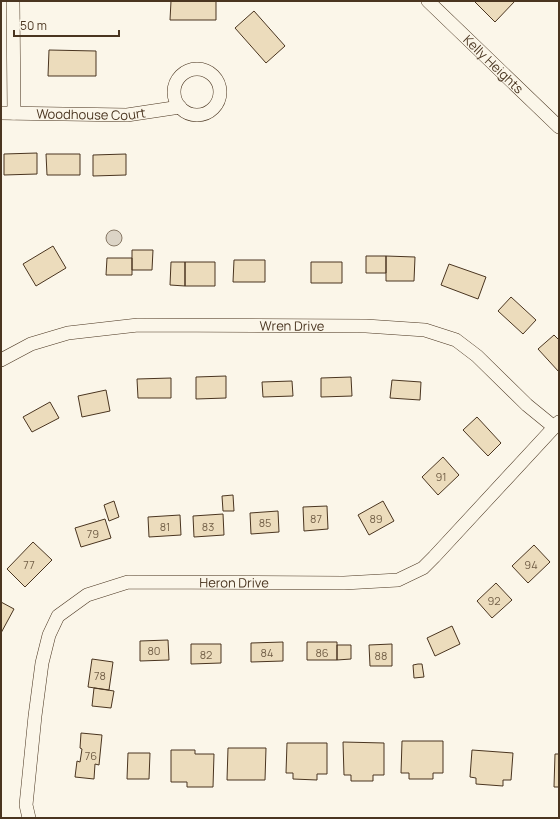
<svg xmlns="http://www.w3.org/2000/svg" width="560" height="819" viewBox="0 0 560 819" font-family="Manrope,sans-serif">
	<rect width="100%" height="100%" fill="#fbf6e9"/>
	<!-- water -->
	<path fill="#dcd4c6" stroke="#887966" d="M106 238a8 8 0 1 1 16 0a8 8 0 1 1-16 0Z"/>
	<!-- building -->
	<path fill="#ecdcbc" stroke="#4a3520" d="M171 1H216V20H170Z
		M474 1H515L495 22Z
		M254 11 285 46 266 63 235 28Z
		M49 50 96 51V76H48Z
		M37 153V174L4 175V154Z
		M46 154H80V175H47Z
		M126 154V175L93 176V155Z
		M53 246 66 268 36 286 23 264Z
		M132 250H153L152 270H132Z
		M366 256H386V273H366Z
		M386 256 415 257 414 281H386Z
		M107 258H132V275H106Z
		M234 260H265V282H233Z
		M171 262H185V286L170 285Z
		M185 262H215V286H185Z
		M311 262H342V283H311Z
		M449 264 486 277 478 299 441 285Z
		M511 297 536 320 523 334 498 311Z
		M554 335 559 340V372L538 349Z
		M226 376V398L196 399V377Z
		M351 377 352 396 321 397V378Z
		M171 378V398H138L137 379Z
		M392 380 421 382 420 400 390 398Z
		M292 381 293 396 263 397 262 382Z
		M106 390 110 411 82 417 78 396Z
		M50 402 59 418 32 432 23 417Z
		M477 417 501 443 488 456 463 430Z
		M443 457 459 475 438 495 422 477Z
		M233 495 234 511H223L222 496Z
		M114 501 119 517 109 521 104 505Z
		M383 501 394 521 369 535 358 515Z
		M327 506 328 529 304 531 303 507Z
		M278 511 279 532 251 534 250 513Z
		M223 514 224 535 194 537 193 516Z
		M180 515 181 535 149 537 148 517Z
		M105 519 111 538 81 547 75 528Z
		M33 542 52 560 25 587 7 569Z
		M534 545 550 562 528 583 512 566Z
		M496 583 512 600 492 618 477 601Z
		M1 602 14 609 1 633Z
		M452 626 460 644 435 656 427 638Z
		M168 640 169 660 140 661V641Z
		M283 642V661L251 662V643Z
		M307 642H337V660H307Z
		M191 644H221V663L191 664Z
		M392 644V666H370L369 645Z
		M337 645H351V659L337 660Z
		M92 659 113 662 109 690 88 687Z
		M418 664H422L424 677 414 678 413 665Z
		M94 688 114 691 111 708 92 706Z
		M81 733 102 735 99 765 95 764 94 779 75 777 77 761 80 762 82 749 80 748Z
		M402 741H443V773H433V779H409V773H401Z
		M343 742 384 743V775H373V781H351V775H344Z
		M287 743H327V774H317V780L293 779V773H286Z
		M228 748H266L265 780H227Z
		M171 750H195V754H214L213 787H187V782H171Z
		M472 750 513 753 511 780H503V786L476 784V778L470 777Z
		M128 753H150L149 779H127Z
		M555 754H559V787H554Z"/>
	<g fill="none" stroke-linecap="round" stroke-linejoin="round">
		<!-- minor casing -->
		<g stroke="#4a3520" stroke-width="14">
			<g id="minor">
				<path d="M13 1 14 113"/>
				<path id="s1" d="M428 1 559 127"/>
				<circle cx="197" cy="92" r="23"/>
				<path id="s2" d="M1 113 127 115 180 107"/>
				<path id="s3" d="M1 360 31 344 68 333 138 325 366 326 425 330 456 340 477 356 527 405 554 427"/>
				<path id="s4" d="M29 818 26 805 35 716 42 663 49 635 58 616 87 595 128 582 344 583 398 580 423 568 434 557 559 422"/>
			</g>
		</g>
		<!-- minor -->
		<use href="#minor" stroke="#fbf6e9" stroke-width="13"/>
	</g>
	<g text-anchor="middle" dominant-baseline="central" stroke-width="3" stroke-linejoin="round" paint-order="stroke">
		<!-- number labels -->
		<g font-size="11" fill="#725f47">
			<text x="441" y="476">91</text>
			<text x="316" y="518">87</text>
			<text x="376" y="518">89</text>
			<text x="265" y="522">85</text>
			<text x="165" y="526">81</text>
			<text x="208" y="526">83</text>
			<text x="93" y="533">79</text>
			<text x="29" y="564">77</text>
			<text x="531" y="564">94</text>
			<text x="494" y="600">92</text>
			<text x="154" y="650">80</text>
			<text x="267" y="652">84</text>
			<text x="322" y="652">86</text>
			<text x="206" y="654">82</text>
			<text x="381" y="655">88</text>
			<text x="100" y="675">78</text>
			<text x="91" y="755">76</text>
		</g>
		<!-- street labels -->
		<g font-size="13" fill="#4a3520" stroke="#fbf6e9">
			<text stroke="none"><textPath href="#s1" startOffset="91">Kelly Heights</textPath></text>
			<text stroke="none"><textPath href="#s2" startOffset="90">Woodhouse Court</textPath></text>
			<text stroke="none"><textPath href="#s3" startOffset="297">Wren Drive</textPath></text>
			<text stroke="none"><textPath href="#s4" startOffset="391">Heron Drive</textPath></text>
		</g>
	</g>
	<!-- border -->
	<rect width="560" height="819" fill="none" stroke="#4a3520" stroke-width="4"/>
	<!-- scale -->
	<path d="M14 30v6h105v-6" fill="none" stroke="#4a3520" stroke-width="2"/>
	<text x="20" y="30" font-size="12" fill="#4a3520" stroke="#fbf6e9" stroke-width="3" paint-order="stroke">50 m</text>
</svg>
